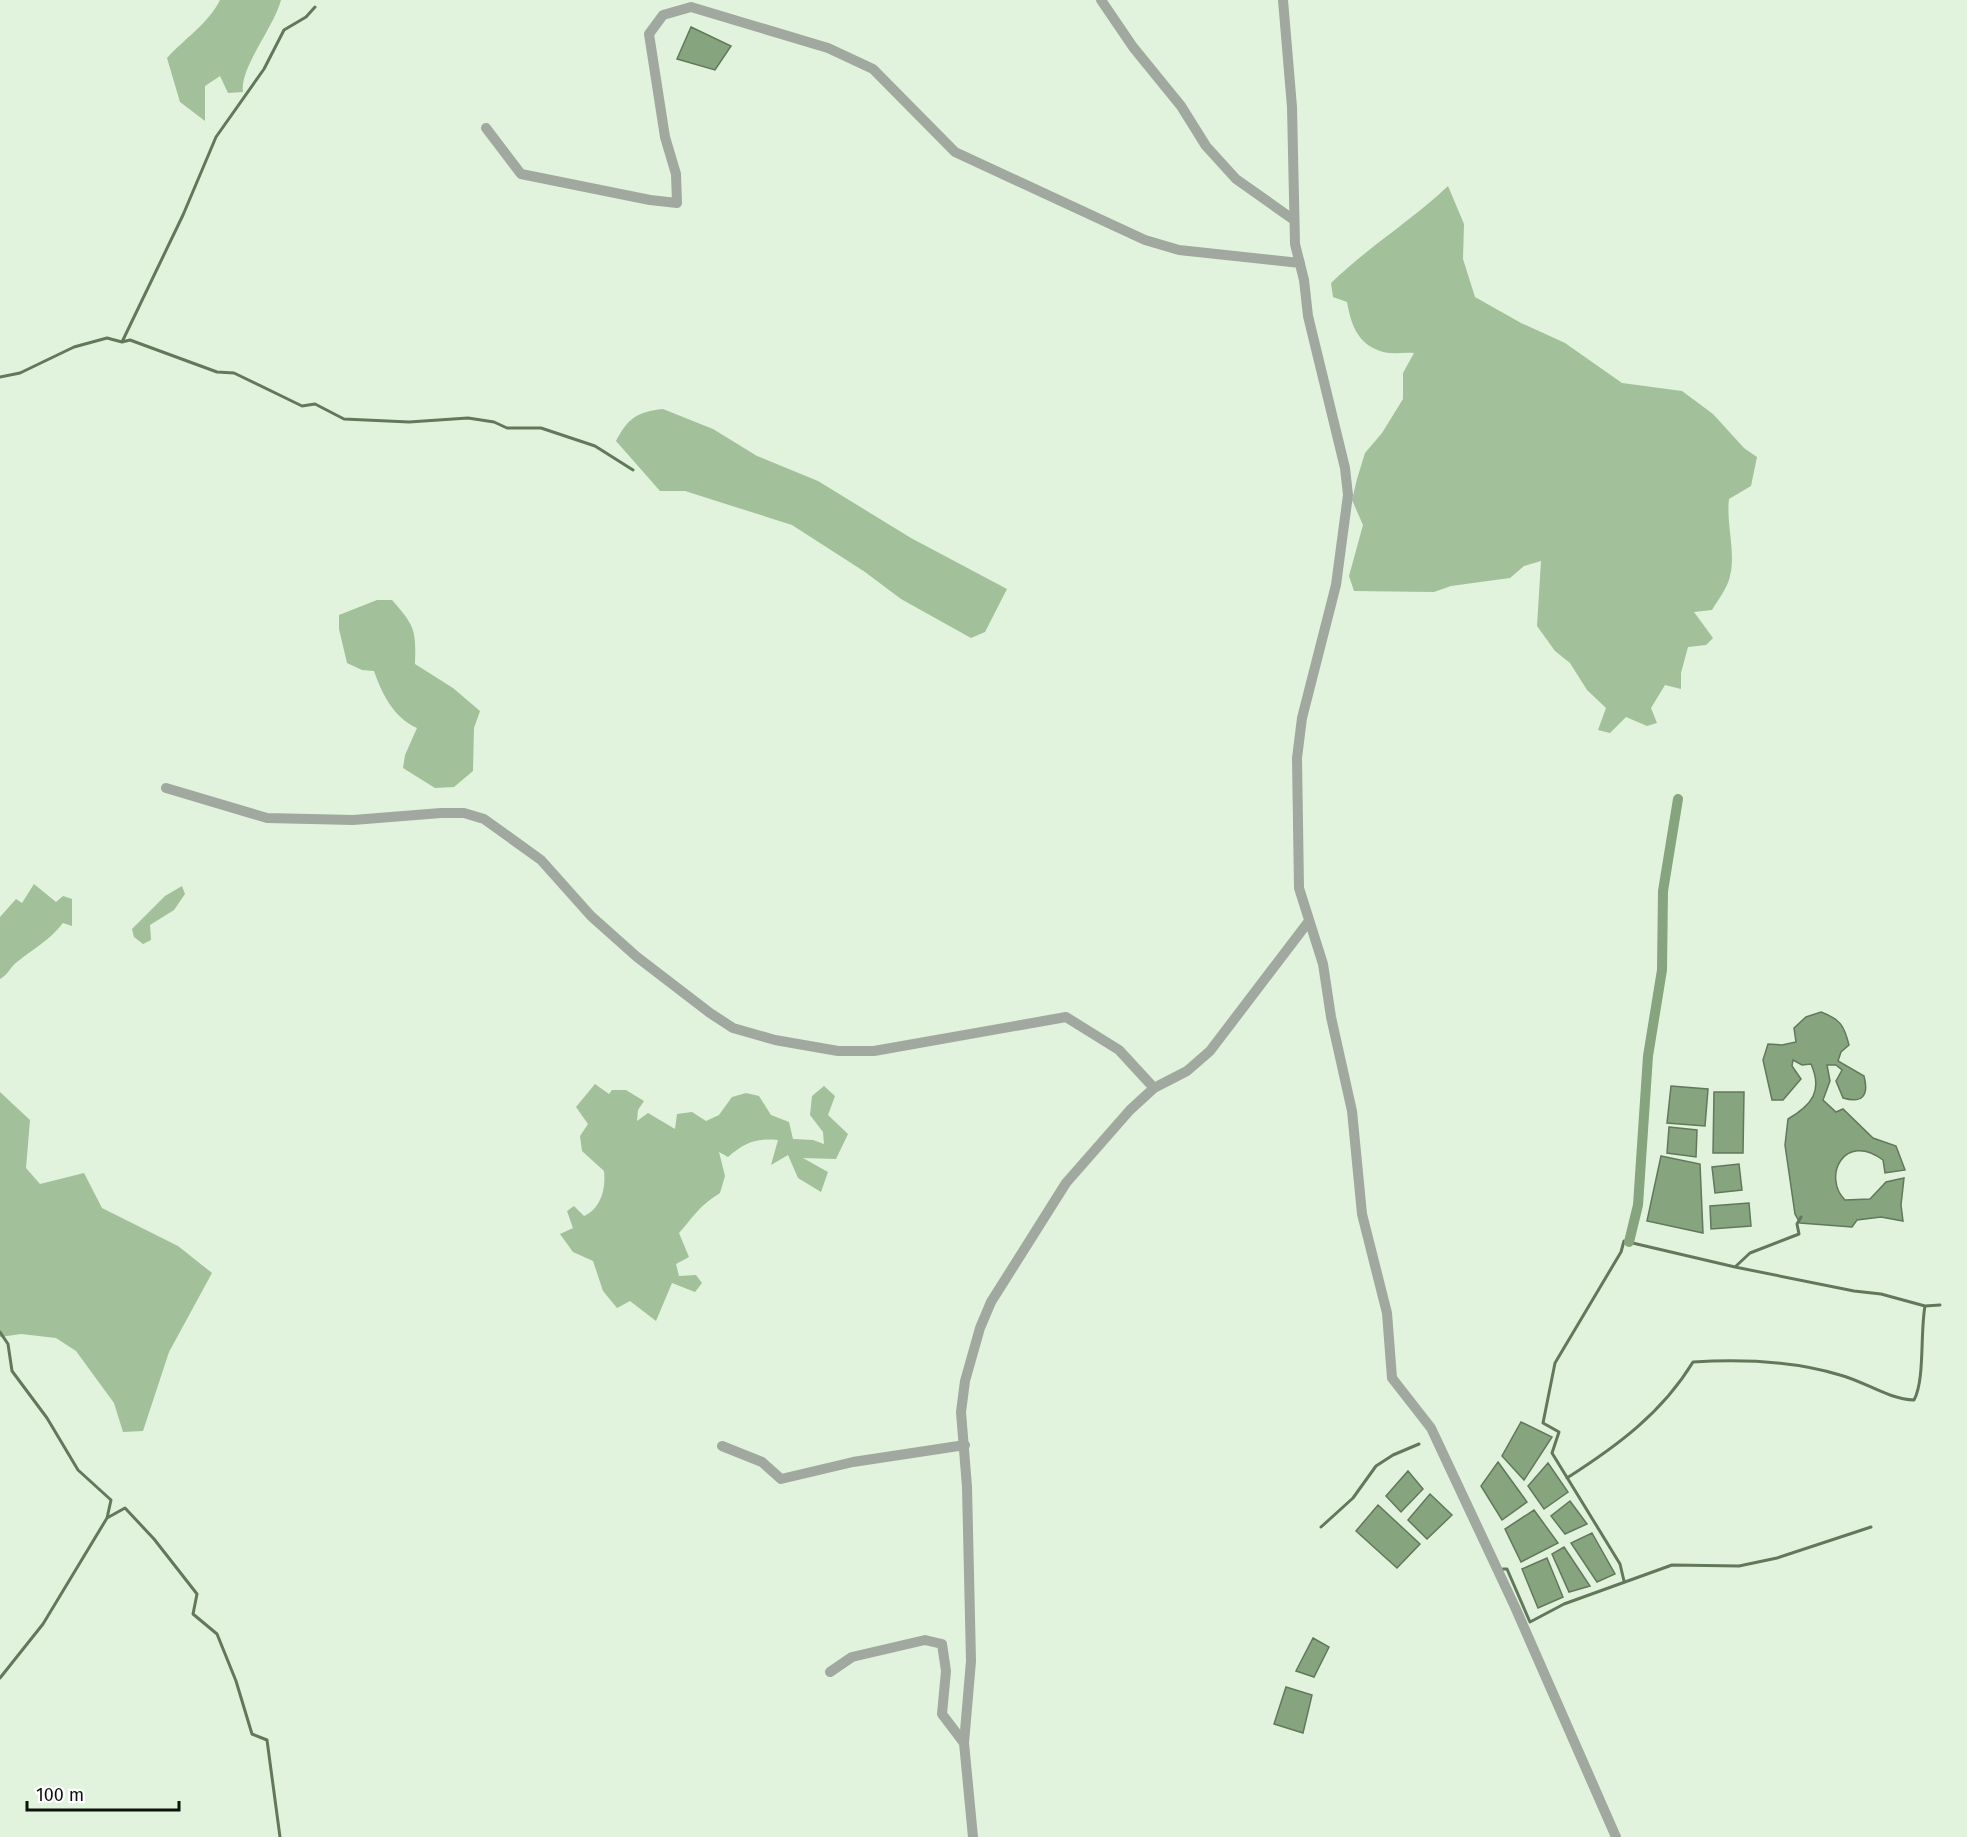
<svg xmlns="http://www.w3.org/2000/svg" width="1967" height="1837" viewBox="0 0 1967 1837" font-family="'Fira Sans',sans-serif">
	<rect width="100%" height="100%" fill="#e1f3dc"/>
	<!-- forest -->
	<path fill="#a2c099" d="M220 0H281C274 27 239 69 243 92L228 93 220 76 205 86V121L180 102 167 58C184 39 209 23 220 0Z
		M1448 186 1464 224 1463 259 1475 297 1521 323 1565 343 1622 383 1682 391 1713 414 1744 448 1757 457 1751 486 1729 499C1726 524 1736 552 1730 576 1728 587 1718 600 1712 610L1694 612 1713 638 1706 645 1688 647 1681 673V689L1665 685 1651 708 1657 723 1647 726 1626 717 1610 733 1598 730 1606 708 1587 690 1570 663 1555 651 1537 626 1541 561 1524 566 1510 578 1451 586 1434 592 1354 591 1349 576 1363 525 1352 500 1357 479 1365 453 1382 433 1403 399V373L1414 353C1404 352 1390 355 1380 351 1357 343 1351 324 1347 302L1333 297 1331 283C1367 248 1411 221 1448 186Z
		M663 409 713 429 757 456 818 481 911 538 1007 589 985 632 971 638 901 599 865 572 792 525 685 491H660L616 441C628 418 637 412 663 409Z
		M377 600H392C415 626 416 630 415 664L453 688 480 711 474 728 473 771 454 787 435 788 403 768 405 755 417 728C394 718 382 694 374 671L362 670 347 663 339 629V615Z
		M34 884 56 902 63 896 72 899V926L63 923C50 940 33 949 17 962 10 967 8 975 0 979V917L16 899 22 903Z
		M182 886 185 894 174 910 150 925 151 940 143 944 134 937 132 929 165 896Z
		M595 1084 609 1094 612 1090H626L644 1101 638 1110 637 1121 648 1113 675 1129 677 1114 692 1112 706 1121 719 1115 732 1097 746 1093 759 1096 771 1115 789 1122 793 1139 813 1140 824 1144 823 1132 810 1115 812 1096 824 1086 835 1096 828 1115 848 1134 836 1159 803 1158 828 1172 821 1192 798 1178 788 1155 771 1165 778 1140C756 1138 745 1142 728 1157L719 1152 725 1176 720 1193C699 1206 695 1215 679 1233L689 1257 676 1264 679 1276 696 1275 702 1283 695 1292 672 1283 656 1321 630 1301 617 1308 603 1291 593 1261 573 1252 560 1234 573 1228 567 1211 574 1206 584 1216C601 1208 606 1189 604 1171L582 1151 580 1136 588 1124 576 1107Z
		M0 1092 30 1120 26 1168 40 1184 84 1173 102 1208 178 1246 212 1273 169 1352 143 1431 123 1432 114 1403 76 1351 56 1338 21 1334 0 1337Z"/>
	<!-- water -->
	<path fill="#86a47d" stroke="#62785b" stroke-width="1.5" d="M691 27 731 46 715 70 677 59Z
		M1821 1012C1840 1019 1844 1025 1849 1045L1841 1052 1838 1061 1864 1076C1869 1095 1863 1104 1843 1098L1836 1081 1842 1070 1836 1065H1827L1830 1081 1823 1100 1836 1112 1843 1109 1873 1138 1896 1146 1905 1170 1885 1173 1883 1160C1844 1131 1822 1177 1845 1200L1870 1199 1886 1182 1904 1178 1901 1205 1903 1221 1881 1217 1857 1220 1852 1227 1800 1223 1795 1214 1785 1145 1788 1119C1812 1105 1823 1091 1811 1064L1802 1065 1793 1060 1792 1066 1801 1079 1783 1100H1772L1763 1060 1768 1044 1782 1045 1796 1042 1794 1028 1806 1017Z
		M1671 1086 1708 1089 1705 1126 1667 1123Z
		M1714 1092H1744L1743 1153H1713Z
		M1669 1127 1697 1130 1696 1157 1667 1153Z
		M1661 1156 1700 1164 1703 1233 1647 1221Z
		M1739 1164 1742 1190 1715 1193 1712 1167Z
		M1749 1203 1751 1226 1711 1229 1710 1206Z
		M1521 1422 1552 1437 1524 1480 1502 1456Z
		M1498 1462 1527 1502 1502 1520 1481 1486Z
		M1548 1463 1568 1492 1544 1509 1528 1486Z
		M1408 1471 1423 1489 1401 1512 1386 1496Z
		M1430 1494 1452 1515 1427 1539 1408 1520Z
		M1570 1501 1587 1524 1565 1534 1551 1516Z
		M1378 1505 1420 1544 1397 1568 1356 1531Z
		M1534 1510 1558 1543 1521 1562 1505 1529Z
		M1592 1533 1615 1574 1597 1582 1571 1543Z
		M1564 1547 1590 1586 1569 1592 1552 1554Z
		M1547 1558 1563 1597 1538 1608 1522 1569Z
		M1313 1638 1329 1647 1314 1677 1296 1671Z
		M1286 1687 1312 1695 1303 1733 1274 1724Z"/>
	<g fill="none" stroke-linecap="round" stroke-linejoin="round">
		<!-- stream -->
		<path stroke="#62785b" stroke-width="3" d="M122 342 183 215 216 137 264 69 284 30 306 17 315 7
			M0 377 20 373 74 347 107 338 122 342 130 340 217 372 234 373 302 406 315 404 344 419 409 422 468 418 494 422 507 428H541L595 446 633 470
			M1735 1267 1854 1291 1881 1294 1925 1306 1940 1305
			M0 1332 8 1344 12 1371 47 1418 78 1470 111 1500 107 1518 43 1624 0 1678
			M1567 1478C1617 1446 1662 1413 1693 1362 1741 1359 1794 1361 1840 1375 1866 1382 1888 1399 1914 1400 1925 1380 1920 1333 1925 1306
			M107 1518 125 1508 154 1539 197 1594 193 1614 217 1634 236 1681 252 1734 267 1740 280 1837
			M1321 1527 1353 1498 1376 1466 1393 1455 1419 1444
			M1503 1569H1507L1530 1622 1564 1604 1672 1565 1739 1566 1777 1558 1871 1527
			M1624 1581 1620 1564 1552 1453 1559 1432 1543 1423 1555 1363 1621 1252 1624 1241 1735 1267 1750 1253 1799 1234 1797 1224 1801 1217"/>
		<!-- canal -->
		<path stroke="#86a47d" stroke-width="10" d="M1629 1242 1638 1205 1648 1056 1662 970 1663 891 1678 799"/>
		<!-- minor -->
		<path stroke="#a1a89f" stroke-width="10" d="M1101 0 1133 47 1181 106 1206 146 1236 179 1294 220
			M1283 0 1292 107 1295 244 1304 280 1308 316 1345 468 1348 495 1336 585 1302 718 1297 758 1299 888 1323 964 1331 1017 1352 1111 1362 1214 1387 1313 1392 1378 1431 1428 1515 1607 1616 1837
			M486 128 521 174 650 200 677 203 676 174 665 137 649 34 663 15 691 7 828 48 873 69 955 152 1145 240 1179 250 1300 263
			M166 788 267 818 353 820 441 813H464L484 819 541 860 591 916 637 957 710 1013 733 1028 775 1040 838 1051H874L1066 1017 1119 1050 1154 1088
			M722 1446 762 1462 781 1479 853 1462 965 1445
			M830 1672 852 1657 925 1640 942 1644 946 1671 942 1714 964 1743
			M973 1837 964 1743 971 1661 967 1487 961 1412 965 1381 980 1328 991 1302 1066 1183 1130 1110 1154 1088 1187 1071 1210 1051 1309 921"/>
	</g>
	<!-- scale -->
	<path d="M27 1801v9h152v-9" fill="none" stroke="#0d130b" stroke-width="3"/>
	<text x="36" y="1801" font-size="18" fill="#0d130b" stroke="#ffffff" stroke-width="4.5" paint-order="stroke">100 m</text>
</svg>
